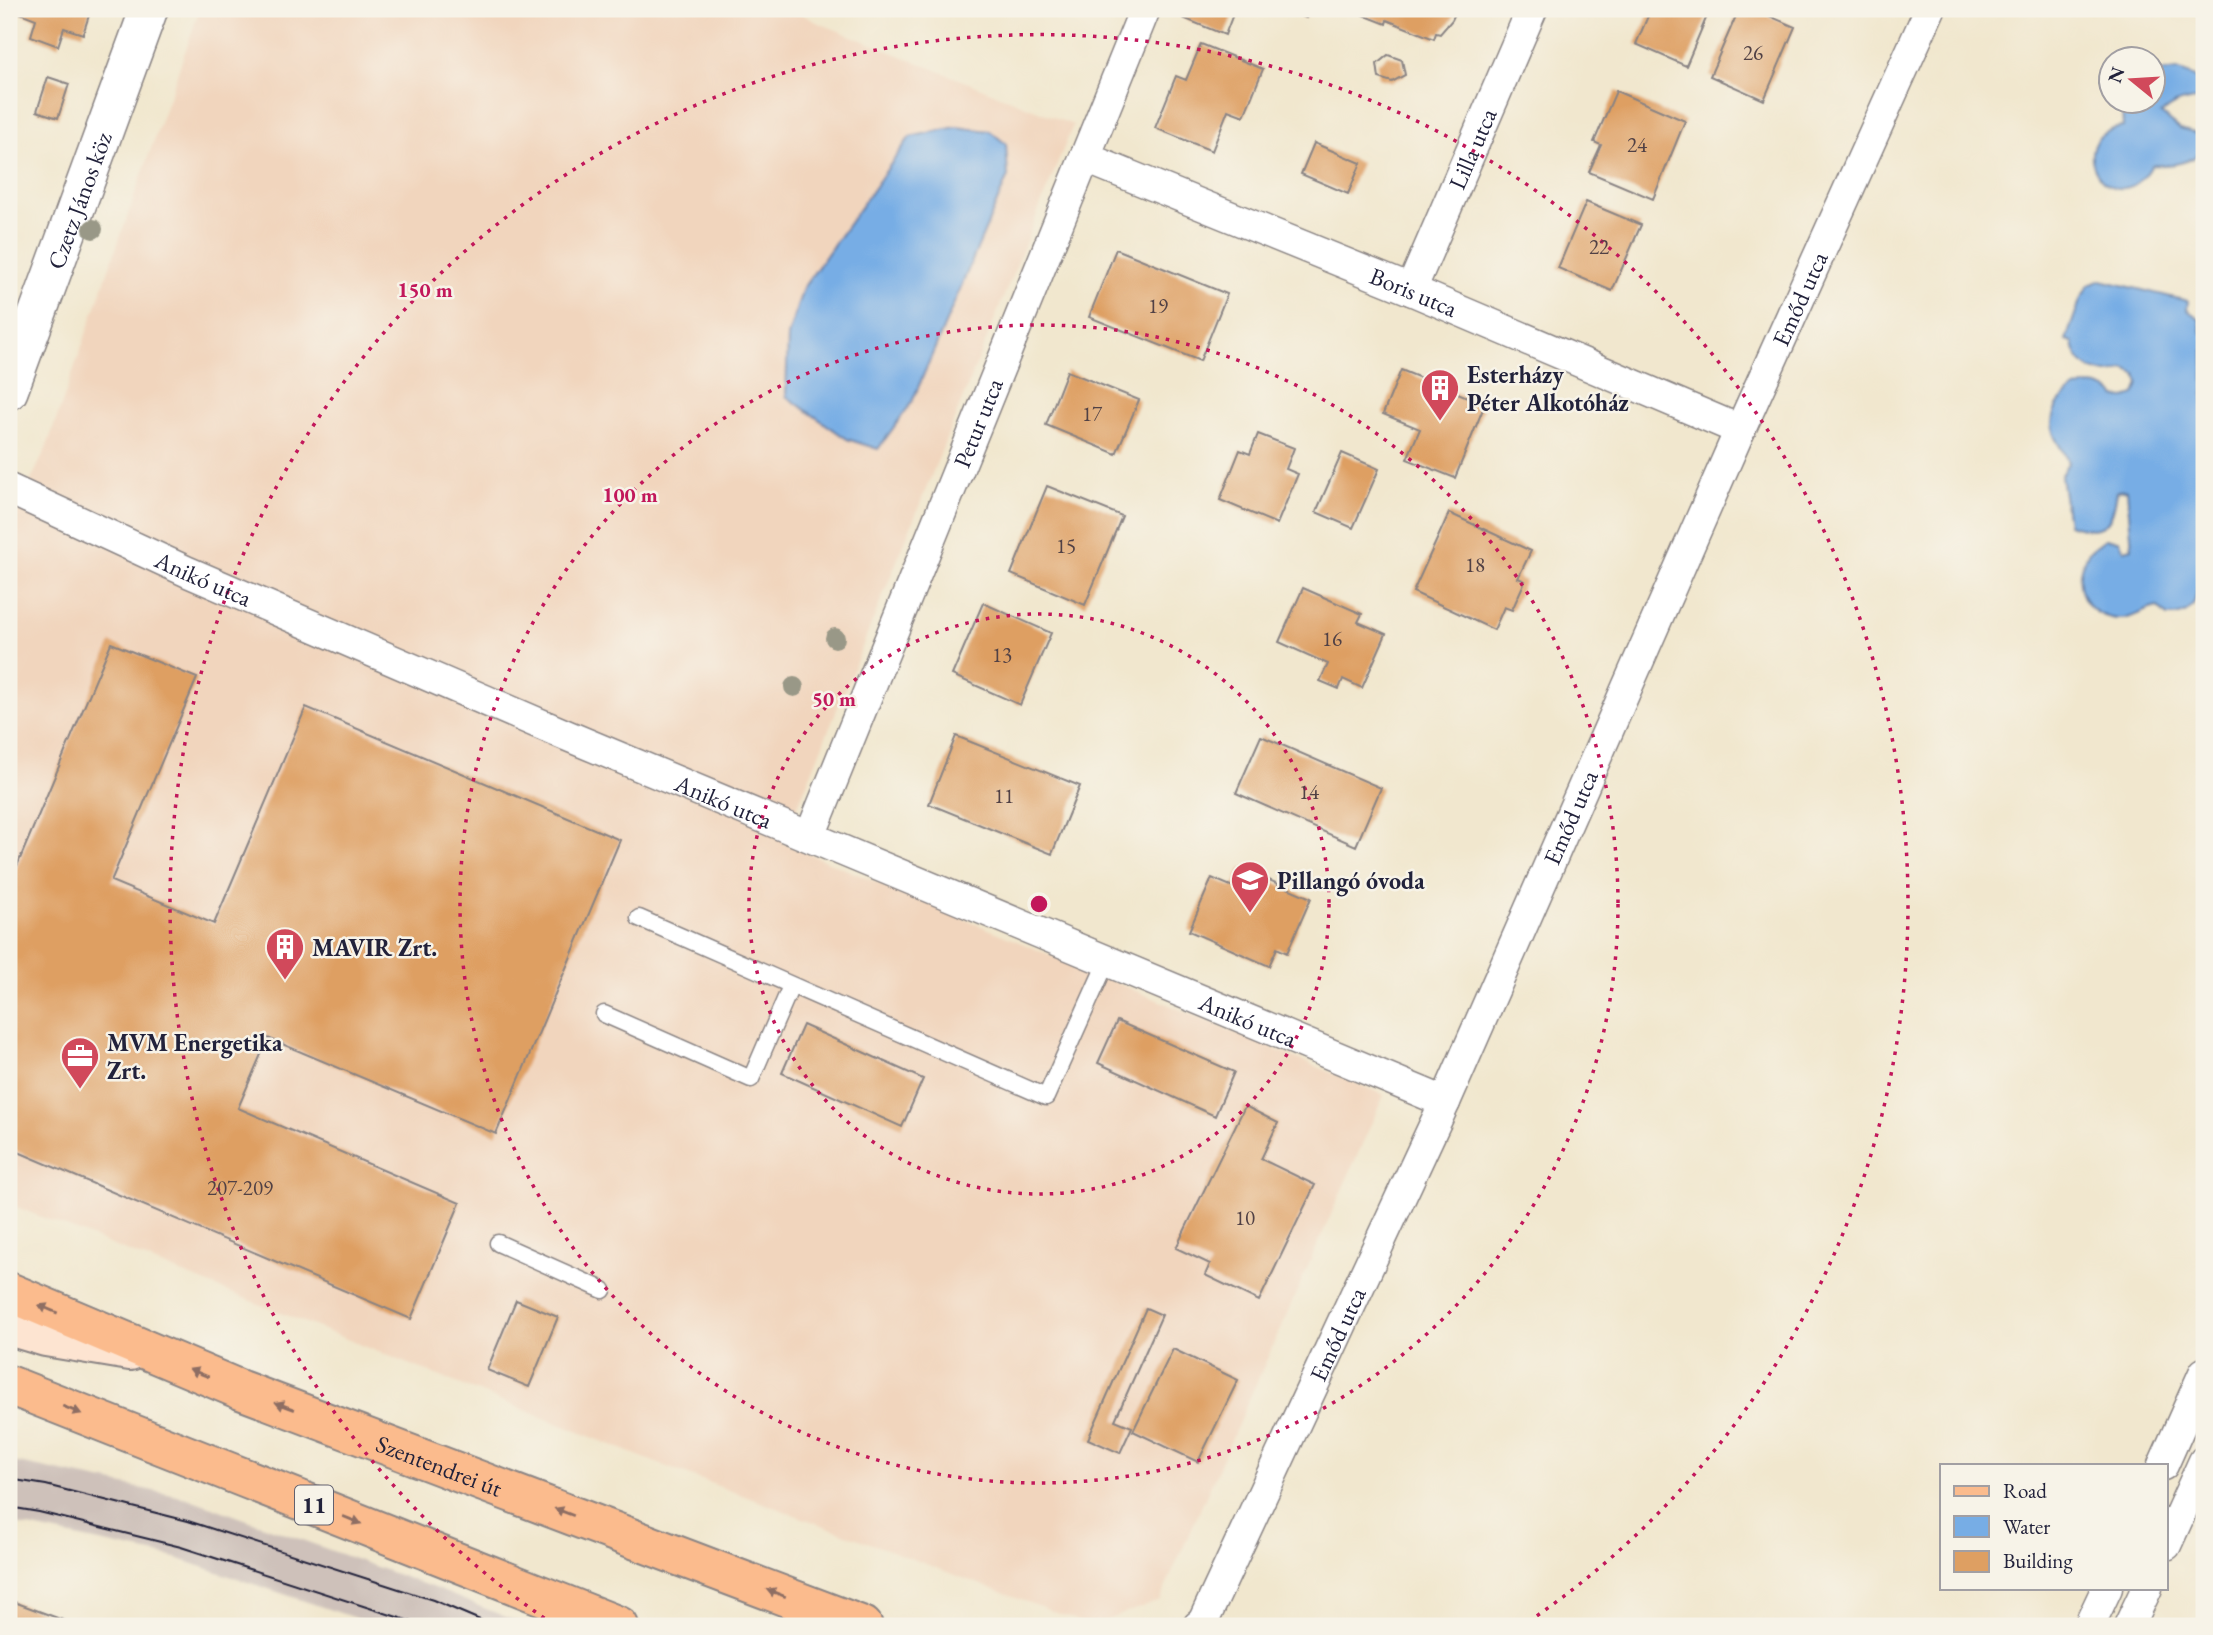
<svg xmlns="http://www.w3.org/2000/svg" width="2213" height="1635" viewBox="0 0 2213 1635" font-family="'EB Garamond',serif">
	<rect width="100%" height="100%" fill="#f7f3e8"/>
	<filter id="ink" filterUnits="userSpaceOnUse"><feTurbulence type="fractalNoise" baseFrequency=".0143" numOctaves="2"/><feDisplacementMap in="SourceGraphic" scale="14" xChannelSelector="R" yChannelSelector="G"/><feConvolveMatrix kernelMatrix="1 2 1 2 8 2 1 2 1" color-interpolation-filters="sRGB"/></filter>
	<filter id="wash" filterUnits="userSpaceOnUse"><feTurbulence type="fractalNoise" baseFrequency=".00686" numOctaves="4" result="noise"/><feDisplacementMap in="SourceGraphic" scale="28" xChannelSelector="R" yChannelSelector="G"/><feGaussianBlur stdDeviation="1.57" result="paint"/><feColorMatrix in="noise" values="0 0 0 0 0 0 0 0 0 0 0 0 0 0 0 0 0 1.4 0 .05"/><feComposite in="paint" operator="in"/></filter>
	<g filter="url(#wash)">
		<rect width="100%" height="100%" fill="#f1e7ce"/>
		<!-- built -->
		<path fill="#f1d5bd" d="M200 9H793L814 21 1073 125 783 843 1384 1095 1160 1600 1091 1626 654 1462 9 1204V526L46 449Z"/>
		<!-- industrial -->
		<path fill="#cec1ba" d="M9 1461 187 1498 434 1588 528 1626H379L176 1558 9 1523Z"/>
		<!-- water -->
		<path fill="#77ade5" stroke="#4c6890" stroke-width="2" d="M2177 70 2193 76 2204 86V99C2187 99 2174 102 2161 114L2180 129 2204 136V149C2190 164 2171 166 2152 165 2114 231 2055 137 2123 127L2122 109 2125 102H2154V73Z
			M956 127 990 131 1006 144 1008 176 912 402 878 449 847 439 786 396 788 336 803 288 910 137Z
			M2101 280 2188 301 2187 310 2199 318 2202 333H2204V571L2199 572C2197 597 2197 617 2167 616L2158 607C2141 609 2130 623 2111 618 2081 611 2071 579 2088 553 2092 548 2100 543 2105 539L2119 540 2124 550 2132 548 2127 490 2117 491C2112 526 2104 536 2068 524L2061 475 2068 463C2064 448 2051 439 2052 423 2054 392 2094 371 2116 397L2125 398 2135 395 2139 383 2136 374 2125 369C2101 379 2076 369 2073 342L2066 340 2081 298 2089 285Z"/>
		<g id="blocks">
			<!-- building -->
			<path fill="#de9f62" d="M21 9H91L83 34 64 28 58 46 31 36 36 19 20 13Z
				M1187 9H1235L1225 35 1183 18Z
				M1283 9H1310L1306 18Z
				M1365 9H1457L1452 20 1440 34 1436 33 1434 39 1387 20 1386 24 1363 15Z
				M1651 9H1710L1686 66 1636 44Z
				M1739 9H1753L1795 27 1764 100 1710 76Z
				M1201 44 1263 69 1244 116 1228 110 1212 151 1155 128 1176 76 1186 80Z
				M1388 55 1402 60 1405 75 1392 82 1379 78 1377 64Z
				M48 77 69 84 58 118 37 111Z
				M1616 91 1685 121 1653 199 1589 172 1601 145 1594 142Z
				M1314 143 1361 163 1348 194 1301 174Z
				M1586 202 1641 225 1612 291 1558 268Z
				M1116 249 1227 294 1200 361 1089 317Z
				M1401 370 1485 404 1455 478 1407 459 1420 429 1383 414Z
				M1067 371 1139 400 1116 454 1046 425Z
				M1258 434 1294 448 1286 469 1298 474 1277 524 1220 500 1240 450 1250 454Z
				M1342 453 1379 469 1353 528 1316 512Z
				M1047 486 1122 516 1085 605 1011 574Z
				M1449 513 1531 551 1518 578 1525 581 1512 610 1504 607 1494 630 1413 592Z
				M1303 588 1362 614 1358 622 1386 634 1362 688 1343 679 1339 689 1320 681 1328 664 1279 642Z
				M983 603 1051 633 1020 705 952 675Z
				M111 643 197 678 111 881 214 924 306 707 620 840 496 1134 268 1038 238 1108 460 1203 411 1319 9 1148V885Z
				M956 736 1080 786 1052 854 929 804Z
				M1261 736 1381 788 1356 846 1236 793Z
				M1241 868 1311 898 1287 953 1277 948 1269 966 1189 931 1212 878 1233 887Z
				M1117 1021 1234 1072 1215 1116 1098 1063Z
				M803 1025 923 1079 902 1127 782 1073Z
				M1245 1106 1278 1123 1261 1159 1315 1185 1259 1301 1205 1275 1210 1264 1176 1248Z
				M516 1300 558 1317 529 1387 487 1370Z
				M1146 1308 1162 1315 1115 1420 1132 1427 1120 1453 1088 1439Z
				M1173 1349 1238 1380 1198 1462 1133 1431Z
				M9 1600 79 1626H9Z"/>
		</g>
	</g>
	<g filter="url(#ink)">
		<use href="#blocks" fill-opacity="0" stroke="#8a8484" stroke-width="2"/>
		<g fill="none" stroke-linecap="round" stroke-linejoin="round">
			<!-- service casing -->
			<g stroke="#8a8484" stroke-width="19">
				<path id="service" d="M639 918 1046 1097 1107 961
					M604 1014 751 1079 791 986
					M498 1243 603 1290"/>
			</g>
			<!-- minor casing -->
			<g stroke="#8a8484" stroke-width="33">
				<g id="minor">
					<path id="s1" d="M1086 158 1411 290 1740 430"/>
					<path id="s2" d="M1411 290 1532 9"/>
					<path id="s3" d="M9 489 188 572 568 736 1445 1102"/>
					<path id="s4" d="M810 836 1145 9"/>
					<path d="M2163 1465 2204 1373"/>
					<path d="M2166 1545 2204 1461"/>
					<path id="s5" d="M1198 1626 1203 1622 1445 1102 1740 430 1930 9"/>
					<path d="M2089 1626 2107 1588"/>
					<path d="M2129 1626 2147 1588"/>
				</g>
			</g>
			<!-- tertiary casing -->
			<g stroke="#8a8484" stroke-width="40">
				<g id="tertiary">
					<path id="s6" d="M9 391 149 9"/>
				</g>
			</g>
			<!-- secondary casing -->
			<g stroke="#8a8484" stroke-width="42">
				<path id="secondary" d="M9 1326 46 1337 130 1351"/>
			</g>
			<!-- primary casing -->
			<g stroke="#8a8484" stroke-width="42">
				<g id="primary">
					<path id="s7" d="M9 1292 241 1390 863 1626"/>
					<path d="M9 1385 619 1626"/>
				</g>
			</g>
			<!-- service -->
			<use href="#service" stroke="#fff" stroke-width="16"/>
			<!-- minor -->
			<use href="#minor" stroke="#fff" stroke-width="30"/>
			<!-- tertiary -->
			<use href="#tertiary" stroke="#fff" stroke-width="37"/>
			<!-- secondary -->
			<use href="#secondary" stroke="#fde4d1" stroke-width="38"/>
			<!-- primary -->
			<use href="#primary" stroke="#fbbb8d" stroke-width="38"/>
			<!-- tram -->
			<path stroke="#22223b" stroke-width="2" d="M9 1479 46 1485 188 1521 433 1600 494 1626
				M9 1507 39 1512 181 1547 425 1626"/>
		</g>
		<!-- trees -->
		<g fill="#999887">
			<circle cx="93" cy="229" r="10"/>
			<circle cx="835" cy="638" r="10"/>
			<circle cx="794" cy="687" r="10"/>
		</g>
		<!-- one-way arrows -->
		<defs><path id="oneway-solid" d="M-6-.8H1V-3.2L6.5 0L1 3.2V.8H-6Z" transform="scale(1.75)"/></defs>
		<g fill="#8e6e64">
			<use href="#oneway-solid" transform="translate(48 1309) rotate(-157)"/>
			<use href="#oneway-solid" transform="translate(199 1373) rotate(-158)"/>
			<use href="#oneway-solid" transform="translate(285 1406) rotate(-160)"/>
			<use href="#oneway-solid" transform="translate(72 1410) rotate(22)"/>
			<use href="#oneway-solid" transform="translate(564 1512) rotate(-159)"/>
			<use href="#oneway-solid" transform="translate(352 1520) rotate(22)"/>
			<use href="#oneway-solid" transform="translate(776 1593) rotate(-159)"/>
		</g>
	</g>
	<!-- distance rings -->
	<g fill="none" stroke="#c2185b" stroke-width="3.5" stroke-dasharray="3.5 7">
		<circle cx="1039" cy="904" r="290"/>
		<circle cx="1039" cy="904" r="579"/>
		<path d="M553 1624A869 869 0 1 1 1525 1624"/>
	</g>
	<!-- icons -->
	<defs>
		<g id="building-pin" transform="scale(2.0125)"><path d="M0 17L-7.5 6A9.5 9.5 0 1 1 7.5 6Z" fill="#d1495b" stroke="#f7f3e8"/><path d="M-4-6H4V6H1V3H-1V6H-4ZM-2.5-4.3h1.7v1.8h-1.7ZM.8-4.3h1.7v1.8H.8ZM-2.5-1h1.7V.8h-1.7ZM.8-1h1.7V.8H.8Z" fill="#fff"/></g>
		<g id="school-pin" transform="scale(2.0125)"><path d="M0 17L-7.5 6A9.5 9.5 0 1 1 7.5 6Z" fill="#d1495b" stroke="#f7f3e8"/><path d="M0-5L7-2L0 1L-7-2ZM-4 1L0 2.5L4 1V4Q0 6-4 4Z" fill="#fff"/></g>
		<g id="office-pin" transform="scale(2.0125)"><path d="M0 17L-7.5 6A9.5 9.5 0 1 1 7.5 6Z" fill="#d1495b" stroke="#f7f3e8"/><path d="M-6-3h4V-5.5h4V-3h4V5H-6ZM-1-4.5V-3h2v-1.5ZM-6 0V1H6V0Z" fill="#fff"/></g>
	</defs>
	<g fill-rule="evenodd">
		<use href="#building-pin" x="1440" y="388"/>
		<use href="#school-pin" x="1250" y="880"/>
		<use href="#building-pin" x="285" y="947"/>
		<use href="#office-pin" x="80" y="1056"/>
	</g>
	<g text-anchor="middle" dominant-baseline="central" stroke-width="5" stroke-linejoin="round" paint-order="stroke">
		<!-- number labels -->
		<g font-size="21" fill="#514145">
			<text x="1753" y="52">26</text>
			<text x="1637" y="144">24</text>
			<text x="1599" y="246">22</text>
			<text x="1158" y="305">19</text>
			<text x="1092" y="413">17</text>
			<text x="1066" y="545">15</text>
			<text x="1475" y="564">18</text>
			<text x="1332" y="638">16</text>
			<text x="1002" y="654">13</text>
			<text x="1309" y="791">14</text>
			<text x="1004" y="795">11</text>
			<text x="240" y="1187">207-209</text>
			<text x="1245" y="1217">10</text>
		</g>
		<!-- shield labels -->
		<rect fill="#f7f3e8" stroke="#62616f" stroke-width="2" x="295" y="1485.5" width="38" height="39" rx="5"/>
		<g font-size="23" font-weight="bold" fill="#22223b">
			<text x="314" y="1505">11</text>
		</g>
		<!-- street labels -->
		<g font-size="24" fill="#22223b" stroke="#f7f3e8">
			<text stroke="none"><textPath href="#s2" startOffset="154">Lilla utca</textPath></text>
			<text stroke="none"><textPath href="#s6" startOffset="203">Czetz János köz</textPath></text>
			<text stroke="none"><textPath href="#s1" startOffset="354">Boris utca</textPath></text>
			<text stroke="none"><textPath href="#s5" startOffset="1458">Emőd utca</textPath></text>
			<text stroke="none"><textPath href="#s4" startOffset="446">Petur utca</textPath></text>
			<text stroke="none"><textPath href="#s3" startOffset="214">Anikó utca</textPath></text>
			<text stroke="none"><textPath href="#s3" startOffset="780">Anikó utca</textPath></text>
			<text stroke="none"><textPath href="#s5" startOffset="891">Emőd utca</textPath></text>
			<text stroke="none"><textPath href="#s3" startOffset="1348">Anikó utca</textPath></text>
			<text stroke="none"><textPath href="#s5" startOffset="324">Emőd utca</textPath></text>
			<text stroke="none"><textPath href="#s7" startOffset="464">Szentendrei út</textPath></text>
		</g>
		<!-- poi labels -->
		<g font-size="24" font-weight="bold" fill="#22223b" stroke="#f7f3e8" text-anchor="start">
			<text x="1467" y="374">Esterházy<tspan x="1467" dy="28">Péter Alkotóház</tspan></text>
			<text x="1277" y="880">Pillangó óvoda</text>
			<text x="312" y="947">MAVIR Zrt.</text>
			<text x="107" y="1042">MVM Energetika<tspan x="107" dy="28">Zrt.</tspan></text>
		</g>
	</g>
	<circle cx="1039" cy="904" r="10" fill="#c2185b" stroke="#f7f3e8" stroke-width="3.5"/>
	<g font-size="21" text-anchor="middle" font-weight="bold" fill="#c2185b" stroke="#f7f3e8" stroke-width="5" stroke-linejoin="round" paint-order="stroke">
		<text x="425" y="297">150 m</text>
		<text x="630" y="502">100 m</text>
		<text x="834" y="706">50 m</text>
	</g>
	<!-- margin -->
	<rect width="2213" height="1635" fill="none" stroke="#f7f3e8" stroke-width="35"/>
	<!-- legend -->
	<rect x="1940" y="1464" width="228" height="126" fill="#f7f3e8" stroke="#a29fa3" stroke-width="2"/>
	<rect x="1954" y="1486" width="35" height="10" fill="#fbbb8d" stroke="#a29fa3" stroke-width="2"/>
	<text x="2003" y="1498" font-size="21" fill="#22223b">Road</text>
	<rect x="1954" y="1516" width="35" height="21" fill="#77ade5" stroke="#a29fa3" stroke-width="2"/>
	<text x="2003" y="1534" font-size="21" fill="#22223b">Water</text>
	<rect x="1954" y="1551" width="35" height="21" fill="#de9f62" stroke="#a29fa3" stroke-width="2"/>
	<text x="2003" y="1568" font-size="21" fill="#22223b">Building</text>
	<!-- north arrow -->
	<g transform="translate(2132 80) rotate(288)"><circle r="33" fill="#f7f3e8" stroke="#a29fa3" stroke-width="2"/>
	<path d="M0-5L12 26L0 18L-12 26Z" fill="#d1495b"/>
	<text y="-10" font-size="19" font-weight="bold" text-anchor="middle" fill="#22223b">N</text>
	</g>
</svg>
